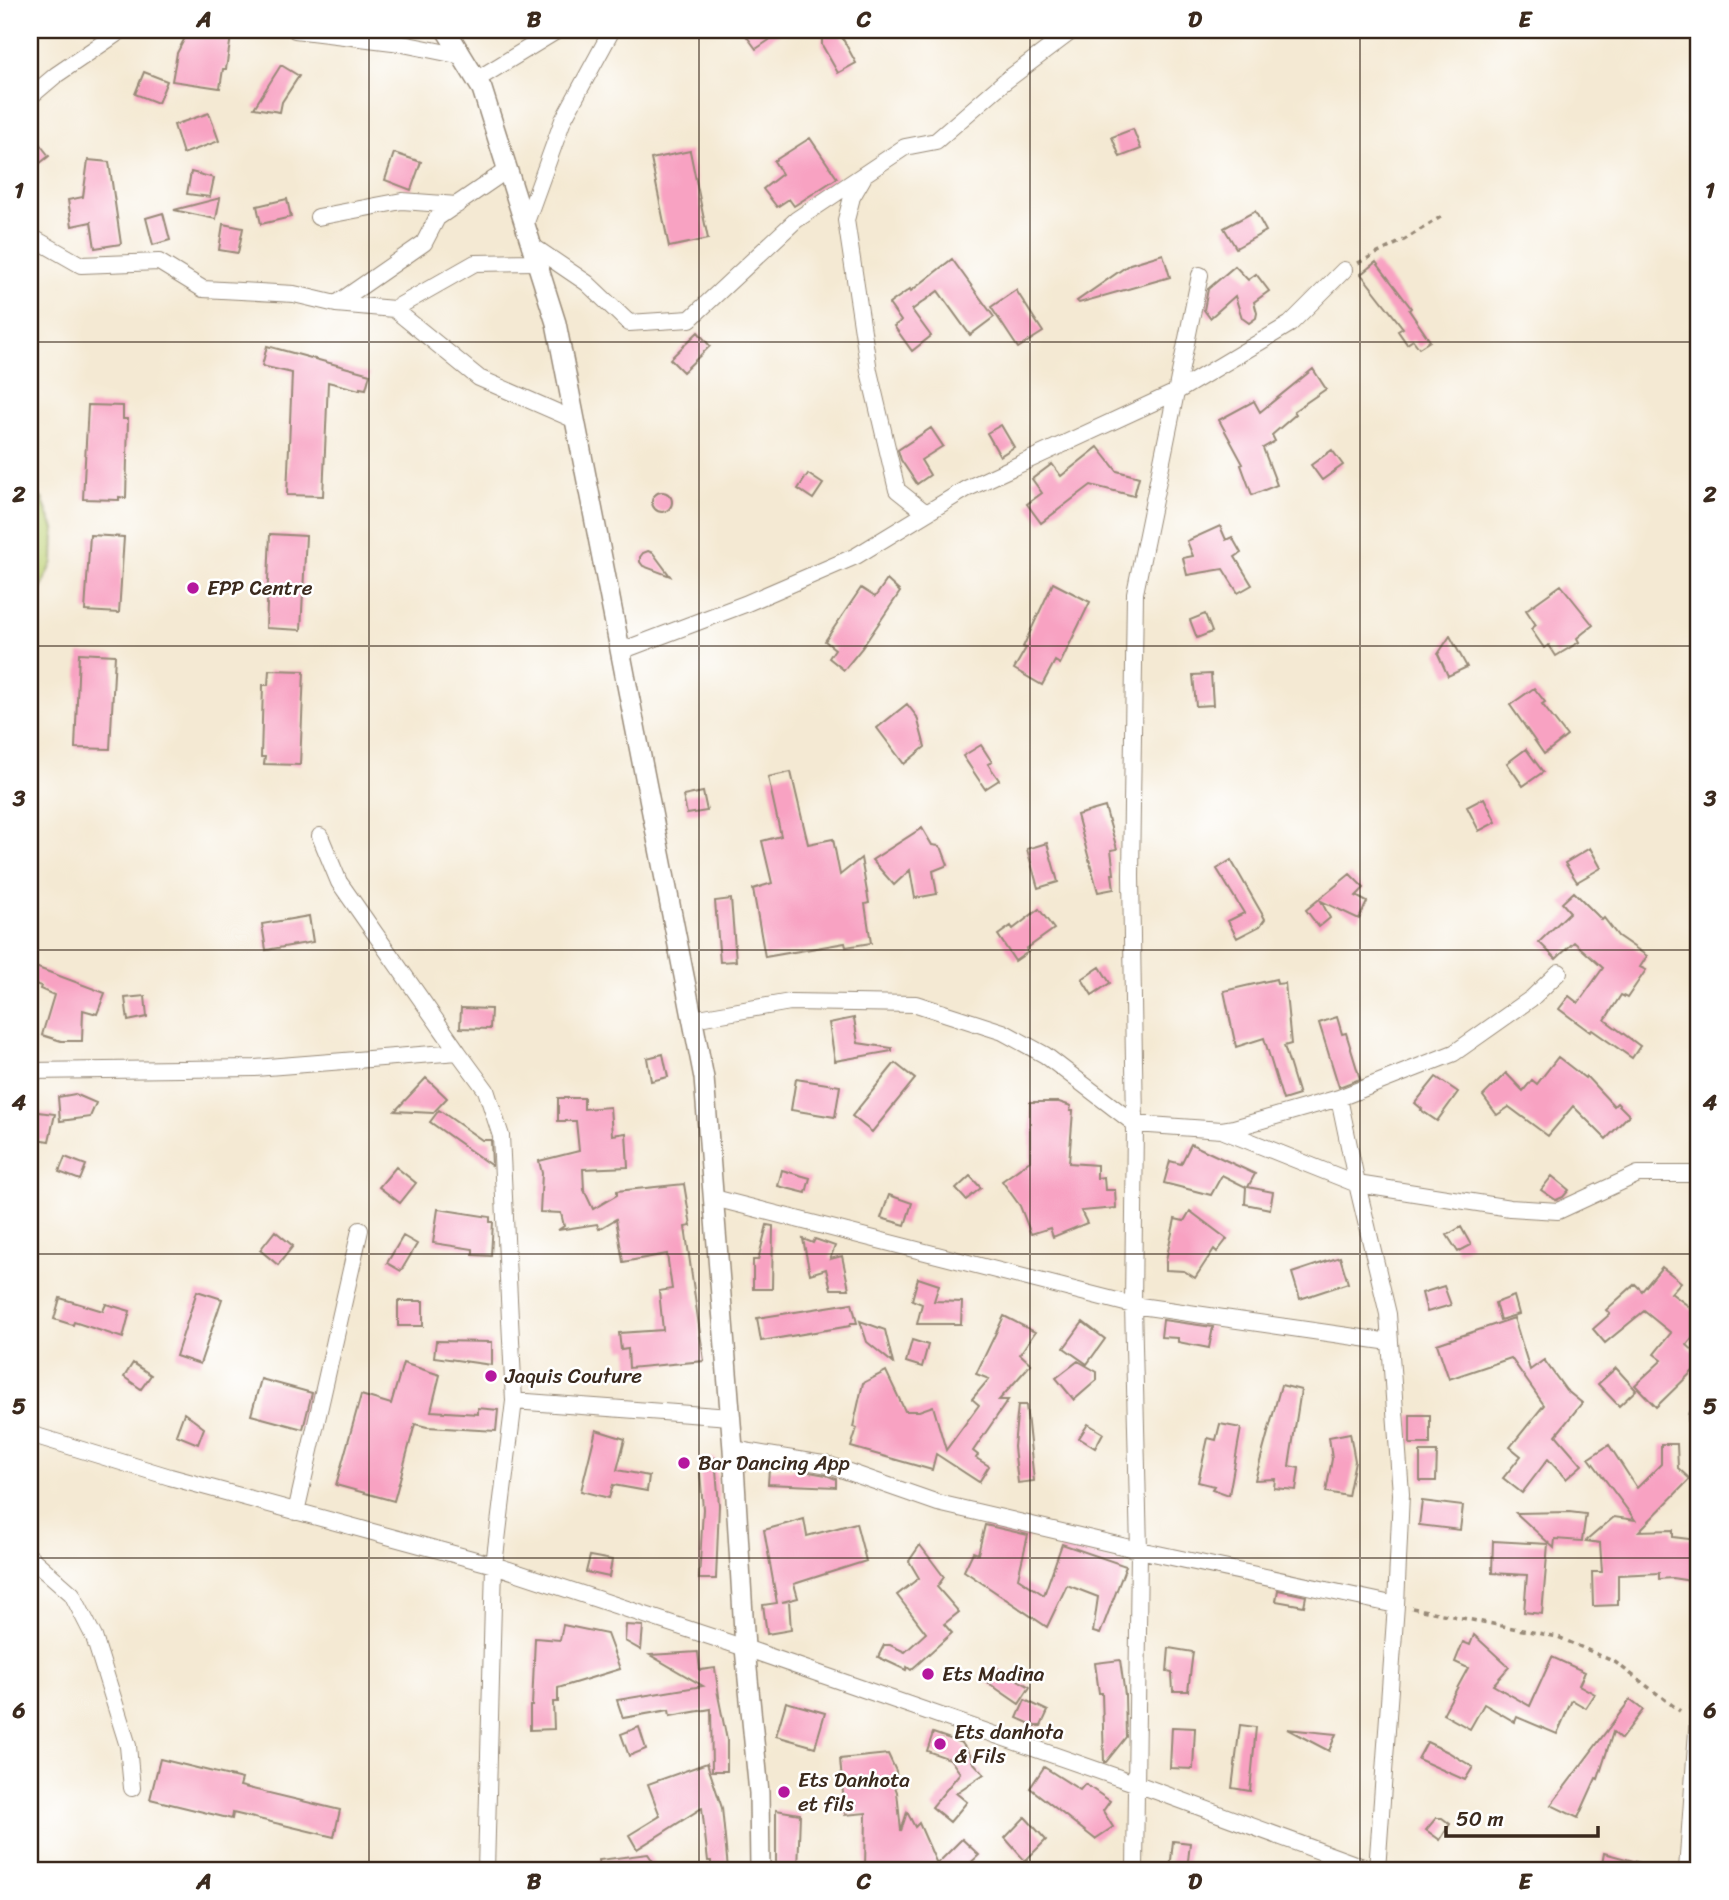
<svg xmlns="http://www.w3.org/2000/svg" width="1729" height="1900" viewBox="0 0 1729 1900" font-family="Sriracha,sans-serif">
	<rect width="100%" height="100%" fill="#fff"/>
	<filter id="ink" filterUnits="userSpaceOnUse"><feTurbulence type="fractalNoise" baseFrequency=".0143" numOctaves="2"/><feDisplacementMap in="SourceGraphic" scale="14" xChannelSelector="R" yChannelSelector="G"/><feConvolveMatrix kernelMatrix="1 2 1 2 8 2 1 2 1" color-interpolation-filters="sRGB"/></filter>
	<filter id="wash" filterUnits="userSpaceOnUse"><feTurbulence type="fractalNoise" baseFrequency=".00686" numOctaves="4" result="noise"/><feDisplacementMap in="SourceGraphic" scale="28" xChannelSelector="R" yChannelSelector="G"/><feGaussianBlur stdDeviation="1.57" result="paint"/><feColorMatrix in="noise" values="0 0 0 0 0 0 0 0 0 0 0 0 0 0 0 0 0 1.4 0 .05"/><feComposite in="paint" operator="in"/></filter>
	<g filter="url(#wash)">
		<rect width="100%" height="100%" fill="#f4e9d3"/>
		<!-- green -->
		<path fill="#bcd073" stroke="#7c7d48" stroke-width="2" d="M30 487 42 499 54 529 53 562 40 591 30 601Z"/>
		<g id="blocks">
			<!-- building -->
			<path fill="#f8a2c2" d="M189 30H232L226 69H223L220 88 172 81 177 53Z
				M742 30H784L756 49Z
				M838 30 856 63 838 73 822 45V38Z
				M281 65 299 76 282 102 280 112 254 108Z
				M144 72 167 81 158 103 135 94Z
				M209 113 219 141 183 154 174 125Z
				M1133 129 1141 149 1120 157 1112 137Z
				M30 132 49 156 30 171Z
				M810 138 837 178 794 206 789 199 777 207 763 189 782 174 774 161Z
				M690 151 708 239 669 247 651 159Z
				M394 153 421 162 411 190 385 180Z
				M88 160 109 162 121 244 95 248 91 222 72 226 68 200 83 197Z
				M191 172 214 178 210 197 187 194Z
				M220 198 216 219 174 210Z
				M287 199 291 217 261 224 257 206Z
				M1255 211 1266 231 1236 248 1224 228Z
				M163 213 170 240 153 245 146 218Z
				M223 224 243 228 238 253 219 250Z
				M1163 254 1170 277 1079 303 1077 301 1130 264Z
				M952 259 994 317 970 335 938 291 912 310 931 336 912 351 894 326 901 321 889 304 910 289 911 291Z
				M1376 262 1411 308 1409 310 1430 341 1419 348 1413 340 1407 344 1398 331 1403 328 1361 274Z
				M1235 266 1248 280 1256 274 1269 291 1254 302 1257 313 1256 318 1249 323 1242 318 1235 296 1210 318 1204 310 1208 289Z
				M1016 290 1043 332 1018 348 991 307Z
				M698 332 710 346 683 372 670 359Z
				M267 346 370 374 366 389 360 388V390L328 382 323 496 287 495 292 373 262 366Z
				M1313 369 1326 389 1294 411 1296 414 1272 435 1275 441 1263 448 1277 485 1252 495 1241 465 1243 464 1219 420 1254 401 1260 412Z
				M88 405 123 406V419H128L126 498 119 497V500L83 499Z
				M1001 425 1014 447 1000 456 987 433Z
				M931 428 943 446 921 460 930 475 917 484 901 460 898 450Z
				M1098 447 1117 471 1139 477 1134 496 1091 485 1041 523 1027 504 1042 493 1032 479 1052 464 1061 476Z
				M1332 450 1343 465 1322 480 1311 465Z
				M808 474 823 484 813 499 798 489Z
				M652 502a10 10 0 1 1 20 0a10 10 0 1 1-20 0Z
				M1220 526 1226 540 1232 537 1241 553 1235 557 1252 585 1238 593 1223 569 1187 575 1183 558 1193 556 1187 541Z
				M270 534 306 536 301 630 266 628Z
				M90 535 124 537 119 613 85 611Z
				M648 551 653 553 670 576 643 566 640 562V557L643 553Z
				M887 580 900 592 862 648 844 670 829 658 835 649 825 641 861 588 875 597Z
				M1053 583 1090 602 1060 664 1055 661 1042 685 1014 669 1026 648 1023 647Z
				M1561 585 1593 625 1577 638 1579 642 1556 656 1549 645 1544 648 1531 629 1536 625 1526 610Z
				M1205 614 1212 632 1197 638 1190 620Z
				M1450 636 1467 667 1448 676 1438 654Z
				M79 653 115 655 110 749 75 748Z
				M269 670 304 671 300 765 264 764 265 757H261L263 685H268Z
				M1211 674 1213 705 1196 706 1193 675Z
				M1534 688 1545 702 1542 704 1567 736 1544 754 1510 705Z
				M907 704 917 717 925 747 904 764 877 728Z
				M981 745 992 762 988 764 999 780 985 789 963 756Z
				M1526 749 1543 772 1523 786 1507 763Z
				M791 772 808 844 833 839 840 875 861 858 869 903 865 904 871 943 846 947 845 943 765 957 753 889 772 883 762 841 781 836 768 777Z
				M703 792 707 811 687 814 683 796Z
				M1484 798 1496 822 1479 831 1467 807Z
				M1105 807 1117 849 1111 850 1114 874H1112L1114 889 1098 892 1077 815Z
				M922 828 932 845 939 846 942 849 948 865 933 871 937 894 915 898 910 870 894 885 872 860Z
				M1047 843 1058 882 1038 888 1027 849Z
				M1590 848 1601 868 1577 882 1565 863Z
				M1231 860 1265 919 1260 926 1237 938 1228 921 1244 913 1217 869Z
				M1350 874 1364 888 1356 896 1367 902 1359 919 1321 901 1330 918 1319 927 1306 910Z
				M1574 892 1602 920 1604 918 1618 936 1647 956 1640 967 1646 970 1627 998 1621 995 1605 1020 1640 1046 1632 1058 1592 1030 1590 1032 1559 1009 1569 996 1578 1003 1603 968 1574 942 1556 959 1539 942 1570 912 1562 903Z
				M731 899 736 961 720 962 715 901Z
				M1039 909 1054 929 1026 949 1028 952 1015 961 998 935 1011 926 1013 929Z
				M309 916 313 942 266 950 262 924Z
				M30 965 105 993 97 1014 83 1010 82 1041H61L42 1035 54 995 40 989 41 986 30 982Z
				M1100 967 1110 983 1092 995 1082 979Z
				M1276 979 1277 984 1285 983 1291 1044 1284 1046 1299 1095 1283 1100 1264 1038 1236 1047 1224 991Z
				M145 996 147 1017 128 1021 125 998Z
				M461 1008 491 1009 490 1029 460 1028Z
				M1337 1017 1342 1034 1346 1033 1360 1079 1339 1087 1319 1023Z
				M854 1018 858 1043 892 1048V1051L835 1061 829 1023Z
				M663 1054 668 1077 651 1081 647 1058Z
				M1558 1057 1585 1078 1586 1076 1614 1106 1617 1103 1629 1115 1606 1139 1573 1106 1548 1136 1509 1107 1497 1115 1483 1096 1506 1073 1523 1091 1532 1080 1537 1084Z
				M895 1063 915 1079 872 1132 852 1116Z
				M1436 1077 1458 1092 1437 1121 1421 1110 1422 1109 1415 1103Z
				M426 1078 447 1098 433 1113 395 1111Z
				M796 1079 840 1086 835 1117 791 1110Z
				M75 1094 96 1103 90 1117 60 1121 58 1097Z
				M558 1098H584V1109L610 1107 612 1135 626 1133 628 1167 583 1169 584 1190 593 1209 617 1195V1191L684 1184 691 1226 685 1227 704 1361 629 1368 628 1349 621 1350 619 1333 663 1330 659 1291 672 1289 667 1254 623 1262 616 1219 599 1229 597 1224 558 1230 564 1226 561 1213 540 1212 542 1173 539 1161 579 1151 576 1121H558Z
				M1030 1102H1059L1071 1106 1070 1111H1073L1069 1163 1097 1165V1178L1104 1177 1105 1190H1115L1116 1208 1081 1211 1087 1223 1053 1237 1050 1228 1031 1234 1020 1206 1002 1181 1030 1161Z
				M439 1110 482 1140H491L492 1166 430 1122Z
				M30 1111 55 1114 49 1141 30 1138Z
				M1191 1144 1255 1174 1248 1187 1273 1192 1270 1209 1245 1204 1246 1187 1222 1175 1211 1195 1164 1183 1170 1161 1181 1164Z
				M65 1157 86 1165 80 1180 59 1172Z
				M396 1167 416 1183 400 1203 379 1187Z
				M782 1170 810 1178 806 1193 778 1186Z
				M970 1176 981 1188 966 1200 956 1189Z
				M1552 1176 1569 1190 1563 1197 1556 1200 1541 1190Z
				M889 1195 912 1203 905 1225 881 1218Z
				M438 1209 490 1217V1222H493L491 1256 473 1255V1249L433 1243Z
				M1190 1211 1227 1239 1217 1252 1214 1249 1195 1278 1184 1271 1166 1270V1260L1175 1219 1184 1221Z
				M767 1225 773 1226 772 1289H753V1260H758Z
				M1461 1227 1471 1245 1458 1252 1447 1235Z
				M275 1231 293 1246 278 1265 260 1250Z
				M403 1236 417 1244 401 1271 387 1263Z
				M803 1239 813 1243 815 1239 835 1246 830 1259 842 1256 849 1289H831L826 1269 810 1274Z
				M1340 1257 1348 1283 1300 1299 1292 1273Z
				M1662 1267 1681 1282 1671 1293 1699 1314V1330L1687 1345 1699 1356V1365L1656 1407 1635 1385 1662 1360 1654 1354 1671 1333 1644 1311 1605 1343 1593 1329 1610 1314 1606 1310 1635 1284 1642 1291Z
				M918 1278 939 1285 934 1301 962 1302 961 1324H917L922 1304 912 1300Z
				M1444 1286 1451 1305 1427 1312 1422 1293Z
				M197 1291 222 1299 200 1364 176 1356Z
				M1514 1296 1519 1314 1500 1320 1495 1303Z
				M60 1298 103 1311 106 1304 130 1311 123 1338 74 1322 73 1325 54 1319Z
				M398 1301H423V1326H398Z
				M852 1303 857 1323H851L850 1326 761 1341 757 1318Z
				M1004 1316 1035 1332 1020 1354 1031 1364 999 1400H1008L973 1451 978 1455 976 1458 989 1466 979 1482 936 1454 932 1470 851 1447 857 1428 853 1427 863 1383 886 1371 905 1411H919L933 1406 946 1450 979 1405 972 1399 989 1379 976 1374Z
				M1514 1318 1530 1370 1544 1360 1566 1390 1582 1403 1556 1435 1582 1465 1566 1479 1548 1459 1522 1493 1503 1478 1521 1456 1510 1447 1544 1405 1511 1358 1449 1379 1437 1344Z
				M1163 1320 1213 1327 1209 1348 1178 1342V1338L1161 1337Z
				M860 1321 885 1330 893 1363 867 1342Z
				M1083 1322 1105 1339 1087 1364 1064 1348Z
				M912 1340 928 1345 922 1367 906 1362Z
				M436 1341 492 1342V1365L434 1357Z
				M1078 1361 1097 1372V1380L1074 1400 1056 1378Z
				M133 1363 151 1375 141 1389 124 1377Z
				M403 1363 440 1375 431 1411 478 1414V1408L498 1410 496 1431 427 1427 415 1424 394 1501 336 1485 361 1395 391 1404Z
				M1616 1368 1636 1390 1619 1406 1598 1384Z
				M261 1379 312 1393 303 1429 251 1415Z
				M1281 1385 1301 1390 1289 1466 1299 1468 1296 1490 1274 1488 1275 1479 1255 1480Z
				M1018 1405H1026L1034 1481 1018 1483 1014 1447Z
				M184 1413 204 1428 198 1444 176 1435Z
				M1410 1415H1430V1444H1410Z
				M1088 1424 1103 1433 1095 1448 1079 1438Z
				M1220 1424 1241 1428 1229 1495 1212 1489 1214 1486 1198 1482 1208 1438 1216 1440Z
				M596 1430 625 1439 617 1470 649 1476 647 1491 613 1485 609 1498 581 1491Z
				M1350 1433 1355 1461 1348 1496 1326 1492 1332 1459 1329 1437Z
				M1661 1444H1677L1678 1468 1690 1479 1639 1531 1673 1530V1537L1698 1540 1692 1581 1672 1578 1659 1579V1573L1618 1575V1605L1593 1606 1592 1572H1602L1600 1543 1586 1541 1614 1517 1635 1520 1589 1458 1609 1445 1637 1488 1661 1464Z
				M1420 1452H1437L1436 1481H1420Z
				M715 1458 719 1505 716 1579H699L703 1509 699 1459Z
				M769 1469 798 1470 826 1475 836 1479V1487L768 1484Z
				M1422 1501 1463 1506 1460 1530 1419 1525Z
				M1569 1512 1586 1514 1582 1541 1555 1539 1554 1548 1516 1513Z
				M804 1519 807 1536 856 1523 866 1561 794 1584 798 1598 782 1602 789 1601 791 1630 767 1634 763 1605 777 1603 764 1530Z
				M985 1525 1028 1535 1018 1578 1044 1595 1062 1544 1126 1566 1100 1634 1093 1632 1098 1597 1067 1585 1047 1627 964 1571 973 1552 978 1554Z
				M1493 1541 1548 1544 1542 1614 1524 1612 1527 1575 1492 1573Z
				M920 1545 944 1577 937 1587 959 1612 944 1624 952 1633 911 1670 907 1667 906 1670 878 1657 884 1645H890L905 1652 926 1633 897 1595 919 1578 909 1561Z
				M590 1556 612 1560 609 1577 586 1572Z
				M1278 1590 1306 1596 1304 1606 1276 1601Z
				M563 1625 607 1634 620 1669 558 1688V1702H553L554 1729 530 1730V1706H532L535 1638 560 1640Z
				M626 1625 643 1626 641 1650 625 1641Z
				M1474 1635 1509 1667 1493 1685 1530 1706 1552 1657 1585 1672 1579 1685 1595 1694 1586 1708 1572 1700 1557 1734 1517 1717 1515 1722 1484 1704 1470 1729 1443 1714 1468 1668 1455 1662 1463 1642 1470 1645Z
				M1169 1648 1193 1652 1188 1691H1173L1172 1673 1167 1672Z
				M698 1652 700 1670 715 1668 719 1696 718 1695 727 1740V1771H712L711 1709 670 1716 669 1710 623 1718 617 1700 703 1686 650 1655Z
				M1120 1660 1125 1695 1126 1737 1106 1762H1104L1102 1693H1099L1095 1663Z
				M997 1668 1030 1687 1019 1704 987 1682Z
				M1025 1700 1048 1711 1041 1726H1035L1017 1718Z
				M1630 1700 1643 1710 1621 1739 1613 1732 1598 1779 1596 1778 1578 1818 1551 1805Z
				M786 1702 825 1713 815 1747 776 1736Z
				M1240 1725 1256 1727 1250 1791 1232 1788Z
				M639 1727 646 1749 629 1756 621 1734Z
				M1172 1727 1195 1728 1193 1769 1170 1768Z
				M1287 1729 1336 1734 1329 1751Z
				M933 1733 962 1743 973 1759 972 1761 984 1774 956 1793 967 1802 950 1822 932 1807 960 1773 950 1759 927 1751Z
				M1427 1742 1448 1752 1473 1767 1465 1780 1418 1759Z
				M888 1754 896 1771 897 1783 894 1784 897 1792 901 1831 907 1812 915 1827 919 1823 937 1864 962 1839 979 1855 963 1870H865L866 1813 845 1815 840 1759Z
				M160 1759 242 1779 240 1786 340 1810 334 1837 233 1813 232 1819 150 1799Z
				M707 1763 722 1808 728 1869 711 1870V1861H708L702 1808 637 1849 629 1835 660 1816 648 1784Z
				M1044 1767 1080 1790 1085 1784 1110 1801 1103 1811 1113 1827 1095 1839 1030 1788Z
				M776 1810 800 1814 798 1870H776Z
				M1025 1817 1046 1840 1025 1861 1005 1838Z
				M1436 1818H1442L1450 1824 1440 1840 1426 1830Z
				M1173 1841 1190 1843 1187 1870H1170Z
				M1604 1853 1648 1865 1647 1870H1601Z
				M648 1854 659 1870H600L599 1860Z"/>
		</g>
	</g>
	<g filter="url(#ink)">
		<use href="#blocks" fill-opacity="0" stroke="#988a78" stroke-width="2"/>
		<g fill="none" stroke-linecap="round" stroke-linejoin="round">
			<!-- minor casing -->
			<g stroke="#988a78" stroke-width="18">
				<path id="minor" d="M295 30 393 42 462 56
					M476 80 558 30
					M30 97 56 75 122 30
					M863 178 852 197 846 220 869 371 897 490 926 513
					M318 217 402 201 457 205
					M525 225 563 120 612 30
					M30 236 81 265 159 262 203 289 294 294 336 304 394 309 479 378 575 420
					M531 245 587 283 629 323 690 319 796 220 905 147 936 141 1004 82 1073 30
					M336 304 424 243 437 218 507 170
					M394 309 475 263 536 262
					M621 651 745 604 856 556 966 489 1176 392 1290 324 1344 270
					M320 836 339 882 458 1052
					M693 1019 790 1002 916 1004 1003 1032 1045 1055 1135 1124 1131 876 1135 593 1200 275
					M30 1071 255 1068 458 1052 486 1090 501 1136 514 1401 494 1565 486 1870
					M1339 1098 1357 1184 1388 1314 1401 1494 1396 1605 1377 1870
					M1224 1131 1357 1184 1510 1208 1558 1211 1638 1174H1699
					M714 1198 1133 1305 1390 1342
					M514 1401 730 1417
					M1696 1416 1699 1454
					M30 1434 170 1477 494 1565 745 1648 1137 1784 1371 1870
					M733 1449 829 1465 938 1503 1139 1550 1396 1605
					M296 1512 360 1230
					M30 1557 72 1594 94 1637 128 1746 132 1788
					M1135 1870 1139 1550 1133 1305 1135 1124 1222 1130 1234 1128 1339 1098 1454 1053 1532 998 1559 972
					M1687 1870 1699 1703"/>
			</g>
			<!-- tertiary casing -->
			<g stroke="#988a78" stroke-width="22">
				<path id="tertiary" d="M446 30 482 89 556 323 704 1078 733 1449 745 1648 759 1793 760 1870"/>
			</g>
			<!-- path -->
			<path stroke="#988a78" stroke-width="3.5" stroke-dasharray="5 5" stroke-linecap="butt" d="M1358 263 1404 240 1442 216
				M1412 1608 1558 1637 1615 1662 1680 1711"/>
			<!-- minor -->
			<use href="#minor" stroke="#fff" stroke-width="16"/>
			<!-- tertiary -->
			<use href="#tertiary" stroke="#fff" stroke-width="19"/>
		</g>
	</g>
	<!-- grid -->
	<path fill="none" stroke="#3b2a1e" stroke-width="2" stroke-opacity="0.55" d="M369 30V1870M699 30V1870M1030 30V1870M1360 30V1870M30 342H1699M30 646H1699M30 950H1699M30 1254H1699M30 1558H1699"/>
	<!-- markers -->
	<g fill="#b5179e" stroke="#fff" stroke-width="2.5">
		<circle cx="193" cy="588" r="7"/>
		<circle cx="491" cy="1376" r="7"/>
		<circle cx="684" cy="1463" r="7"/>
		<circle cx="928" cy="1674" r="7"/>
		<circle cx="940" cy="1744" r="7"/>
		<circle cx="784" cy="1792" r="7"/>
	</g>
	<g text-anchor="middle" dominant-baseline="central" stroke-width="5" stroke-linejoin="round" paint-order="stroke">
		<!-- poi labels -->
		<g font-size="21" fill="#3b2a1e" stroke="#fff" text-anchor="start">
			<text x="207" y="588">EPP Centre</text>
			<text x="505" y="1376">Jaquis Couture</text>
			<text x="698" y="1463">Bar Dancing App</text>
			<text x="942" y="1674">Ets Madina</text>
			<text x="954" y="1732">Ets danhota<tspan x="954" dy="24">&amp; Fils</tspan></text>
			<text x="798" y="1780">Ets Danhota<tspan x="798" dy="24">et fils</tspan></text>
		</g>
	</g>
	<!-- margin -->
	<rect width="1729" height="1900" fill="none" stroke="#fff" stroke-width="77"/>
	<!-- scale -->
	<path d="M1446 1826v10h152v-10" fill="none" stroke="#3b2a1e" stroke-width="3.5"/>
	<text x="1456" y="1826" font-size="21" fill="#3b2a1e" stroke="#ffffff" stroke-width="5" paint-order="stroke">50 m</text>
	<rect x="38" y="38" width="1652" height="1824" fill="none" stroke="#3b2a1e" stroke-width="2.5"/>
	<g font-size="23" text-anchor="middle" font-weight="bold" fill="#3b2a1e">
		<text x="204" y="27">A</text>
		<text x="534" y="27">B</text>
		<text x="864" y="27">C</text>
		<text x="1195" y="27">D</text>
		<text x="1525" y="27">E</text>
		<text x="19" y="198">1</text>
		<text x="1710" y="198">1</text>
		<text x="19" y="502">2</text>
		<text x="1710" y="502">2</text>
		<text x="19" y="806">3</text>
		<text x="1710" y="806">3</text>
		<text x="19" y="1110">4</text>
		<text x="1710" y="1110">4</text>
		<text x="19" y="1414">5</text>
		<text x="1710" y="1414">5</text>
		<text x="19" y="1718">6</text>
		<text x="1710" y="1718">6</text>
		<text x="204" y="1889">A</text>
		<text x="534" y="1889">B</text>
		<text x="864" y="1889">C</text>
		<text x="1195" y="1889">D</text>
		<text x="1525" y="1889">E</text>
	</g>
</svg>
